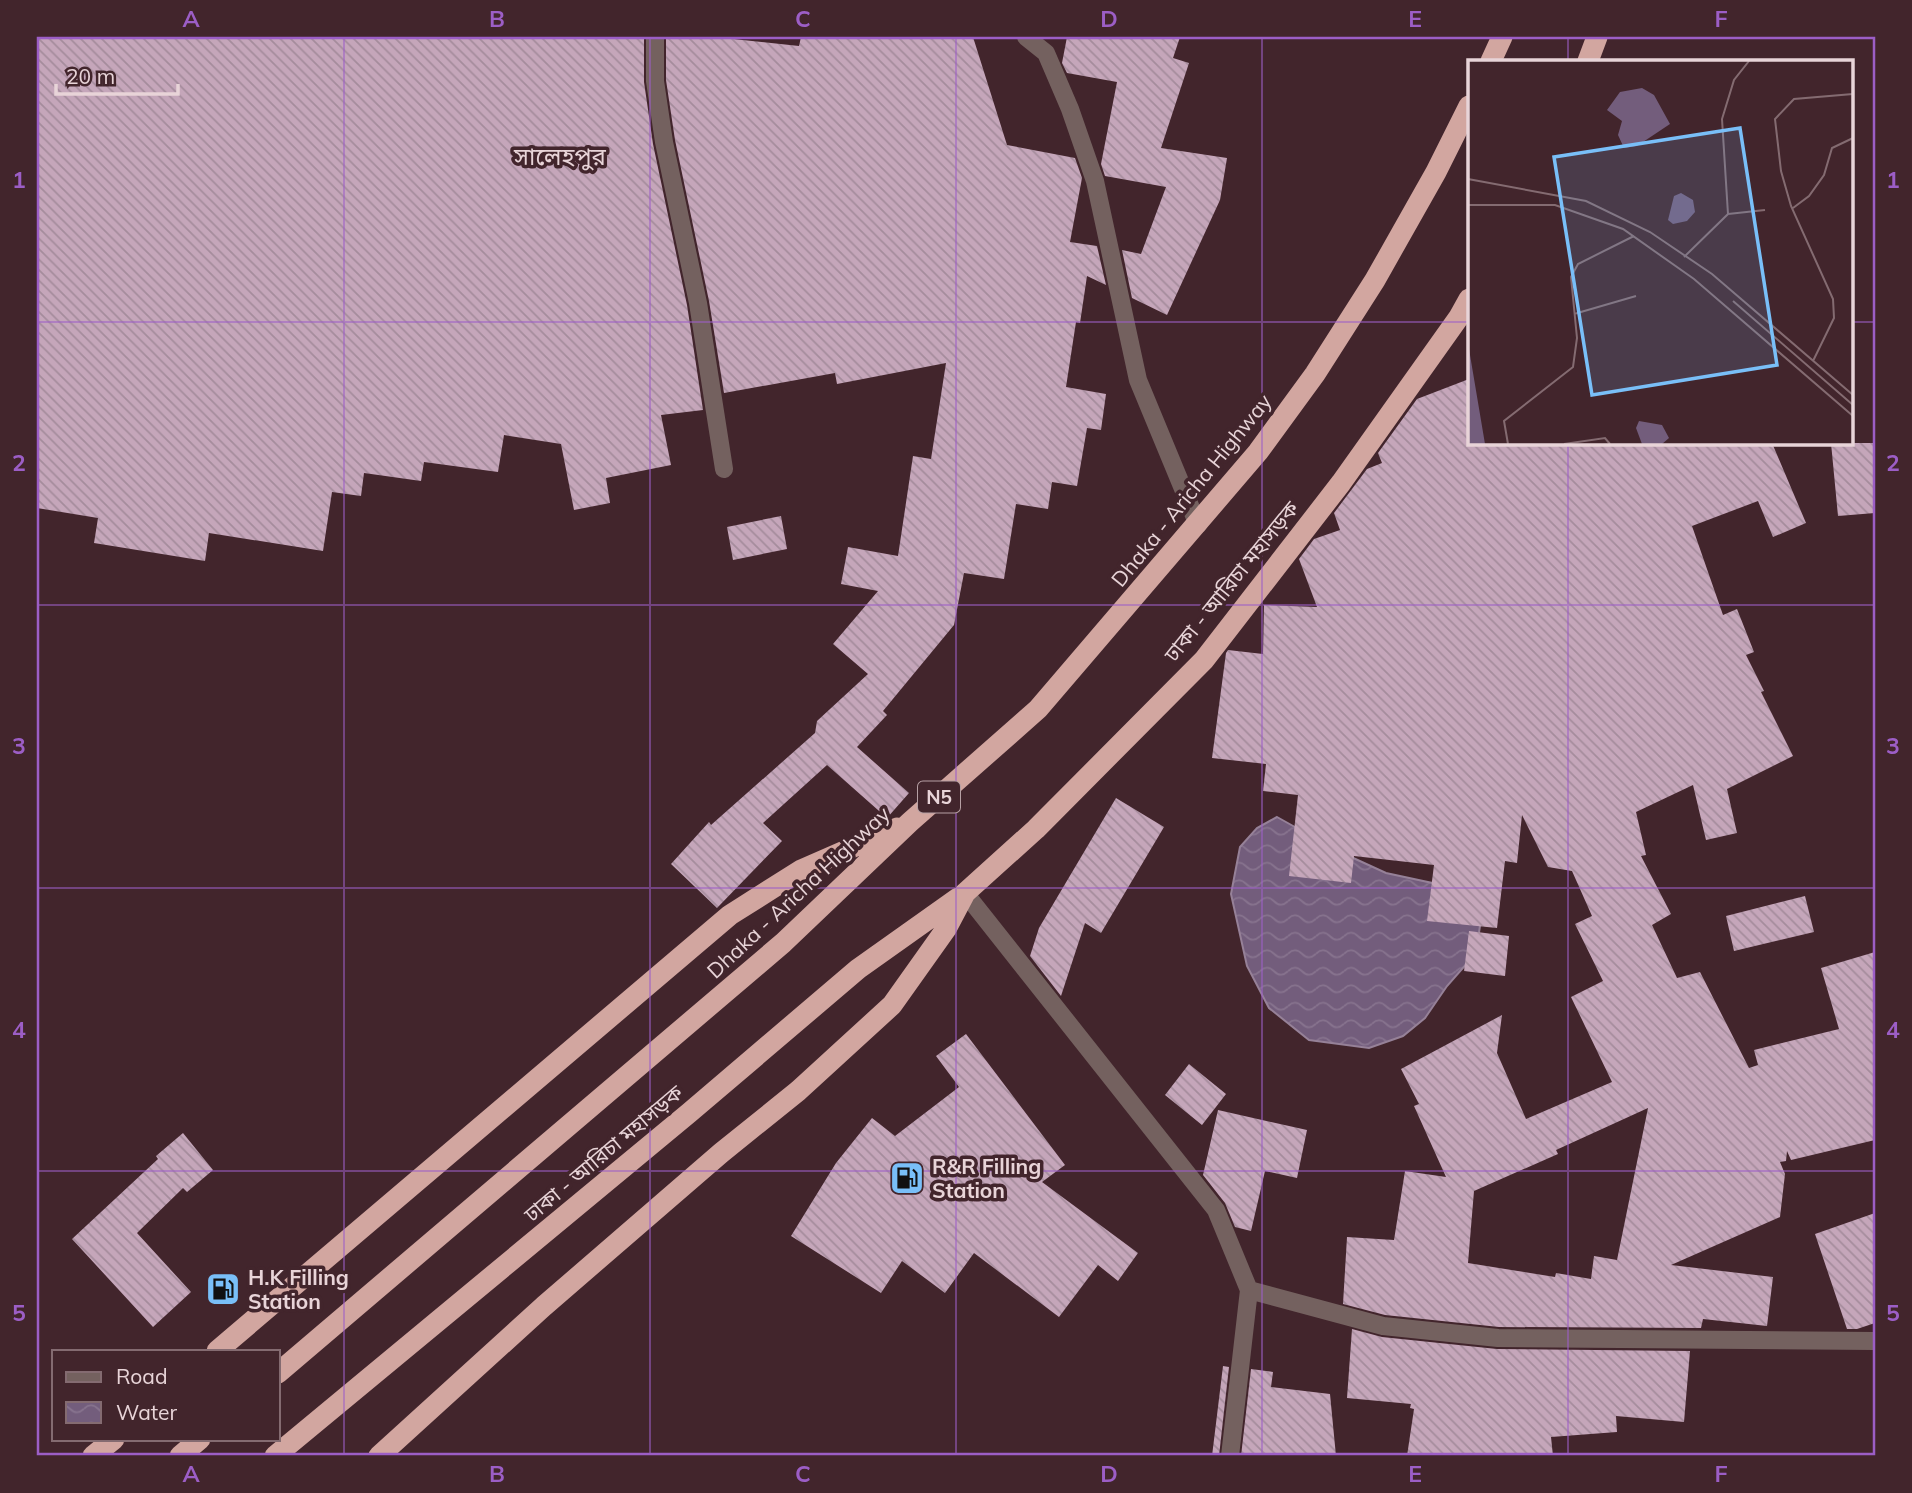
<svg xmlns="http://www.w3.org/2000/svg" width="1912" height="1493" viewBox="0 0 1912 1493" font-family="Mulish,'Noto Sans Bengali',sans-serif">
	<defs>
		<pattern id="water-waves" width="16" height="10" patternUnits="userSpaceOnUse" patternTransform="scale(1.75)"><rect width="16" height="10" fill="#735d7c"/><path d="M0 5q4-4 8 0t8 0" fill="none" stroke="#87738e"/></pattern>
		<pattern id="building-back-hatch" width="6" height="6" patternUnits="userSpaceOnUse" patternTransform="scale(1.75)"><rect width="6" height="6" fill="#c5a6ba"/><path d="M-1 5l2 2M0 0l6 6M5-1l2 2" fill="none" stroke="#a58c9c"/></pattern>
	</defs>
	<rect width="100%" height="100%" fill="#42252c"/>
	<!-- water -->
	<path fill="url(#water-waves)" stroke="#968198" stroke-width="2" d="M1277 817 1338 851 1386 873 1437 884 1481 919 1476 953 1447 986 1425 1018 1403 1036 1369 1048 1309 1040 1269 1008 1247 966 1231 894 1240 847 1257 828Z"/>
	<!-- building -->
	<path fill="url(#building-back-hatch)" fill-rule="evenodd" d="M37 37H644V82L653 144 687 305 703 410 661 415 671 465 606 478 610 503 574 510 561 444 504 435 498 472 424 462 421 481 364 473 361 496 332 492 323 551 209 533 205 561 94 543 98 518 37 508Z
		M666 37H714L799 46 801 37H973L1007 145 1075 158 1082 178 1070 242 1097 246 1106 285 1087 276 1080 323 1076 322 1066 387 1106 394 1101 430 1087 428 1077 486 1052 482 1048 509 1016 504 1004 579 964 573 954 625 883 711 887 715 857 747 909 793 887 818 827 765 763 823 782 841 717 908 671 864 709 822 711 825 815 733 817 721 868 674 833 644 878 591 841 584 848 547 898 556 913 456 931 459 946 363 837 384 835 373 724 393 709 301 675 140 666 80Z
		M1067 37H1180L1173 58 1189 63 1161 148 1227 158 1220 200 1167 315 1132 298 1122 250 1141 254 1166 187 1105 176 1101 164 1117 82 1067 73 1062 63Z
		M1469 379V443H1772L1806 523 1773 537 1758 501 1692 526 1723 615 1737 609 1754 652 1746 655 1764 691 1761 692 1793 756 1727 789 1737 833 1706 840 1693 785 1636 812 1646 855 1641 856 1671 914 1652 925 1677 978 1700 972 1749 1068 1758 1065 1754 1050 1839 1029 1821 968 1875 952V1140L1791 1160 1787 1151 1786 1161 1780 1162 1785 1174 1780 1217 1671 1265 1773 1277 1767 1326 1703 1319 1701 1328 1499 1327 1385 1315 1343 1304 1347 1237 1394 1240 1405 1171 1446 1177 1414 1106 1419 1104 1401 1069 1502 1015 1497 1053 1526 1119 1612 1082 1571 997 1603 981 1575 924 1592 916 1572 871 1548 867 1522 815 1517 863 1505 861 1497 928 1427 921 1434 865 1354 856 1351 883 1289 876 1298 795 1263 791 1266 764 1212 758 1226 653 1228 650 1263 654 1264 605 1317 607 1299 559 1314 539 1340 530 1334 513 1367 469 1382 463 1378 453 1417 399ZM1648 1108 1617 1260 1594 1256 1591 1279 1556 1273 1555 1277 1468 1263 1474 1191 1558 1154 1556 1150Z
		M1831 443H1875V513L1838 516Z
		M781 516 787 549 733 560 727 527Z
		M1116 798 1164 827 1101 933 1085 923 1061 996 1030 956 1039 928Z
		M1805 896 1814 932 1734 951 1726 916Z
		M1469 931 1509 936 1505 976 1464 971Z
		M966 1034 1065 1165 1042 1182 1138 1253 1118 1281 1098 1265 1059 1317 974 1253 945 1293 902 1261 881 1293 791 1236 836 1163 872 1118 895 1136 959 1087 936 1056Z
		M1189 1064 1226 1094 1202 1125 1165 1095Z
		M1218 1110 1307 1130 1297 1178 1265 1171 1251 1231 1235 1227 1225 1203 1203 1175Z
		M183 1133 213 1170 187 1192 183 1188 137 1233 191 1292 153 1327 72 1239 158 1159 156 1156Z
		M1875 1213V1323L1857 1329H1847L1815 1234Z
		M1352 1329 1382 1337 1497 1349 1690 1351 1684 1422 1616 1416 1617 1432 1551 1437 1553 1456H1407L1414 1409 1410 1408 1411 1404 1347 1398Z
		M1223 1366 1229 1367 1219 1456H1212Z
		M1251 1369 1273 1372 1271 1387 1330 1394 1336 1456H1241Z"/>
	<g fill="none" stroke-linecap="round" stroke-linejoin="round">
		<!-- street -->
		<path stroke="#74615f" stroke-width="18" d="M655 37V81L664 142 698 303 724 469
			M1026 37 1046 53 1070 109 1095 181 1138 380 1198 525
			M965 893 1216 1210 1249 1290 1383 1326 1498 1338 1875 1341
			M1230 1456 1249 1290"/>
		<!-- highway -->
		<path stroke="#d2a6a0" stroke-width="21" d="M1491 61 1502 37
			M1588 61 1597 37
			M217 1351 730 915 801 870 897 828
			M278 1373 783 943 910 822 1038 709 1258 452 1315 374 1375 280 1436 172 1469 106
			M93 1456 114 1439
			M180 1456 200 1439
			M275 1456 689 1113 858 969 958 898
			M379 1456 544 1306 721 1153 798 1091 892 1005 946 929 965 893 1036 829 1204 660 1341 483 1459 317 1469 299"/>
	</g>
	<!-- grid -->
	<path fill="none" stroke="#9c5ec6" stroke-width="2" stroke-opacity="0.55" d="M344 37V1456M650 37V1456M956 37V1456M1262 37V1456M1568 37V61M37 322H1469M1851 322H1875M1568 443V1456M37 605H1875M37 888H1875M37 1171H1875"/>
	<!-- icons -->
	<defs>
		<g id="fuel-square" transform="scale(1.75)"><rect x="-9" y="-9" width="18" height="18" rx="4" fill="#79bff8" stroke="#42252c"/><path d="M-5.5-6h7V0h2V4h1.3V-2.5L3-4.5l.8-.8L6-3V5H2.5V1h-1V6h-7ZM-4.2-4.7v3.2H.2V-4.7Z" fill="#111"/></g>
	</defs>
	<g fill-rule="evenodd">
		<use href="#fuel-square" x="907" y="1178"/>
		<use href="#fuel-square" x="223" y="1289"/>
	</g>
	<g text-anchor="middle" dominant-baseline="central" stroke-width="7" stroke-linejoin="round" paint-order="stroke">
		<!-- shield labels -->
		<rect fill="#42252c" stroke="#b6a0a4" stroke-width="2" x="918" y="781.5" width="42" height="31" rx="5"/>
		<g font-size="19" font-weight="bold" fill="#e8d4d8">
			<text x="939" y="797">N5</text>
		</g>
		<!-- street labels -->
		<g font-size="21" fill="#e8d4d8" stroke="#42252c">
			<text transform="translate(1191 490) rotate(-51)">Dhaka - Aricha Highway</text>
			<text transform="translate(1231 581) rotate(-51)">ঢাকা - আরিচা মহাসড়ক</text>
			<text transform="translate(798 892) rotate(-43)">Dhaka - Aricha Highway</text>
			<text transform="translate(603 1153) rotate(-40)">ঢাকা - আরিচা মহাসড়ক</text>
		</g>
		<!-- poi labels -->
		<g font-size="21" font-weight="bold" fill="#e8d4d8" stroke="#42252c" text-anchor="start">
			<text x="932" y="1166">R&amp;R Filling<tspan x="932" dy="24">Station</tspan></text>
			<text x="248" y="1277">H.K Filling<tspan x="248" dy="24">Station</tspan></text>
		</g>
		<!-- quarter labels -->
		<g font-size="24" fill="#e8d4d8" stroke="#42252c">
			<text x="560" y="156">সালেহপুর</text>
		</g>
	</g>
	<!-- overview -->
	<g transform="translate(1468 60)">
		<rect width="385" height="385" fill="#42252c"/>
		<path d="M174 28 186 35 202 64 169 86 156 88 150 75 154 61 139 50 152 32ZM213 133 225 140 227 152 219 161 205 164 200 160 206 136ZM0 286 1 289 17 384H0ZM171 361 194 365 201 378 194 384H174L168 368Z" fill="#735d7c"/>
		<path fill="none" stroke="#846b71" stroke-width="2" d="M0 119 118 141 182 172 244 214 385 335M0 145H87L155 169 226 219 385 356M325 148 341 136 356 115 364 88 385 78M260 154 297 150M216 197 260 154 254 59 266 20 281 1M265 241 385 345M106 254 168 236M345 301 366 258 365 239 323 146 313 111 307 59 326 39 385 34M40 384 36 361 105 307 109 278 103 217 110 204 166 176M96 384 137 378 142 384"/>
		<path fill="#79bff8" fill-opacity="0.15" stroke="#79bff8" stroke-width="3.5" d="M272 68 309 305 124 335 86 97Z"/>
		<rect width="385" height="385" fill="none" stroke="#e8d4d8" stroke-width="3.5"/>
	</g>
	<!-- border -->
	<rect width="1912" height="1493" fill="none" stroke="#42252c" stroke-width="77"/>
	<!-- legend -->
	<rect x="52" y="1350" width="228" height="91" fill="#42252c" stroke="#846b71" stroke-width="2"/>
	<rect x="66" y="1372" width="35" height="10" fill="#74615f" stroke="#846b71" stroke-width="2"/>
	<text x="116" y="1384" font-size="21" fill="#e8d4d8">Road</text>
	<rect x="66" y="1402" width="35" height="21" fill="url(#water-waves)" stroke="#846b71" stroke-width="2"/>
	<text x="116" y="1420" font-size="21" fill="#e8d4d8">Water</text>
	<!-- scale -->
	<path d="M56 84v10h122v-10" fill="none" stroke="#e8d4d8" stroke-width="3.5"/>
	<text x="66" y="84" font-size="21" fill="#e8d4d8" stroke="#42252c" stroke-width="5" paint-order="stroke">20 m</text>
	<rect x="38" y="38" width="1836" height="1416" fill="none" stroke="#9c5ec6" stroke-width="2.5"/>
	<g font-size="23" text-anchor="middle" font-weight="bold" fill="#9c5ec6">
		<text x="191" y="27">A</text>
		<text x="497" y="27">B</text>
		<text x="803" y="27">C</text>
		<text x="1109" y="27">D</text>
		<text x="1415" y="27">E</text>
		<text x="1721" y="27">F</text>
		<text x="19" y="188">1</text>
		<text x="1893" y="188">1</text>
		<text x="19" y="471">2</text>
		<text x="1893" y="471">2</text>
		<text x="19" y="754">3</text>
		<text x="1893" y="754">3</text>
		<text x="19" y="1038">4</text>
		<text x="1893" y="1038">4</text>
		<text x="19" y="1321">5</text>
		<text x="1893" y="1321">5</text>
		<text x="191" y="1482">A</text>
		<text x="497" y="1482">B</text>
		<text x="803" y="1482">C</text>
		<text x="1109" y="1482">D</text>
		<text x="1415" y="1482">E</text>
		<text x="1721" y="1482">F</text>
	</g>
</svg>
